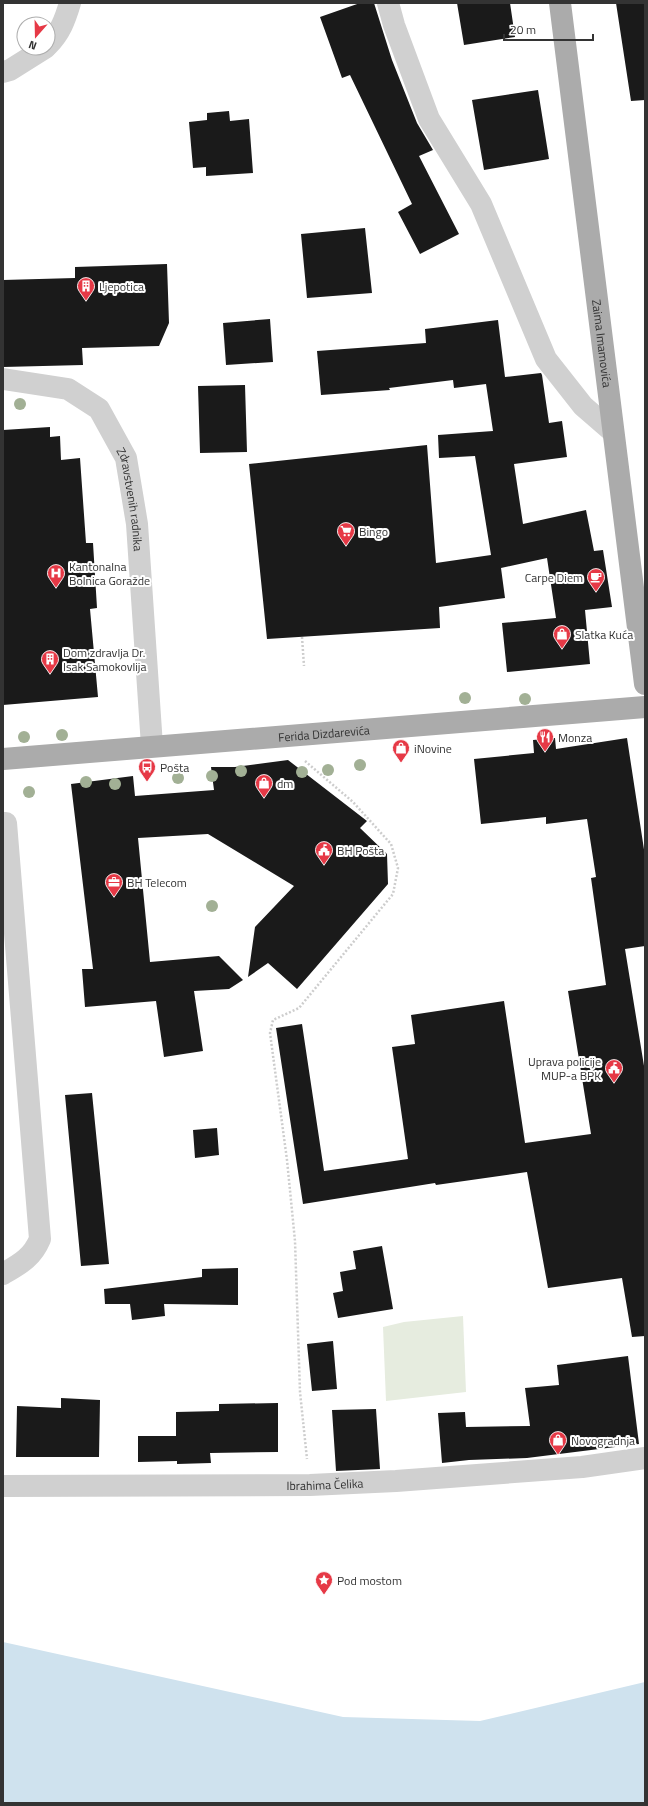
<svg xmlns="http://www.w3.org/2000/svg" width="648" height="1806" viewBox="0 0 648 1806" font-family="'Titillium Web',sans-serif">
	<rect width="100%" height="100%" fill="#fff"/>
	<!-- green -->
	<path fill="#e6ecdf" d="M463 1316 466 1392 386 1401 383 1327 404 1322Z"/>
	<!-- water -->
	<path fill="#cfe2ee" d="M3 1642 343 1717 480 1721 645 1682V1803H3Z"/>
	<!-- building -->
	<path fill="#1a1a1a" d="M360 3H374L392 60 417 123 433 150 419 156 459 234 420 254 398 212 412 204 350 75 342 78 320 17Z
		M457 3H510L515 37 464 45Z
		M616 3H645V100L631 101Z
		M538 90 549 159 484 170 472 100Z
		M229 111 230 121 249 119 253 173 206 176V167L193 168 189 122 207 120V113Z
		M365 228 372 293 307 298 301 234Z
		M167 264 169 323 159 346 82 348 83 365 3 367V280L75 278V267Z
		M270 319 273 362 226 365 223 323Z
		M498 320 505 377 541 373 542 375 549 423 562 421 567 457 514 464 523 524 586 510 594 551 603 550 612 607 585 610 590 664 507 672 502 623 556 618 547 558 501 568 505 598 439 607 440 628 267 639 249 464 427 445 436 563 491 555 475 456 439 458 438 435 493 431 486 384 454 388 453 380 389 388 390 390 321 395 317 351 426 343 425 329Z
		M245 385 247 452 200 453 198 386Z
		M50 427V437L60 436 61 460 80 458 86 543H93L97 608 90 609 98 697 3 705V430Z
		M555 738 556 749 627 738 645 856V946L625 949 645 1072V1336L632 1337 622 1278 548 1288 527 1172 436 1185 435 1183 303 1204 276 1028 302 1024 324 1171 408 1159 392 1047 415 1044 411 1015 504 1001 525 1143 591 1134 568 991 606 985 591 878 596 877 587 819 546 824V817L481 824 474 759 534 753 533 740Z
		M288 760 367 821 360 828 387 854 388 884 297 989 268 963 248 977 255 927 294 886 208 834 138 838 150 962 219 956 243 980 229 989 194 991 203 1051 164 1057 156 1001 85 1007 82 969H93L71 784 133 776 135 796 214 790 211 767H235Z
		M92 1093 109 1264 81 1266 65 1095Z
		M217 1128 219 1155 195 1158 193 1130Z
		M382 1246 393 1309 338 1318 333 1293 343 1291 340 1272 356 1269 353 1251Z
		M238 1268V1305L164 1304 165 1316 132 1320 130 1304H105L104 1289 202 1277V1269Z
		M333 1341 337 1389 312 1391 307 1344Z
		M628 1356 639 1444 527 1458 469 1460 442 1463 438 1413 465 1412 466 1427 530 1426 525 1388 559 1385 557 1365Z
		M61 1398 100 1400 99 1457H16L17 1406 61 1408Z
		M278 1403V1452L210 1453 211 1463 177 1464V1461L138 1462V1436H176V1412L219 1411V1404Z
		M376 1409 380 1469 336 1471 332 1410Z"/>
	<g fill="none" stroke-linecap="round" stroke-linejoin="round">
		<!-- path -->
		<path stroke="#cdcdcd" stroke-width="2.5" stroke-dasharray="2 2" stroke-linecap="butt" d="M302 637 304 666
			M305 761 353 802 391 844 398 868 393 894 299 1008 273 1020 270 1033 287 1160 295 1241 300 1392 307 1459"/>
		<!-- minor -->
		<g stroke="#d0d0d0" stroke-width="22">
			<path d="M388 3 394 25 429 119 481 204 546 359 583 406 613 432"/>
			<path d="M48 45C60 33 65 20 70 3"/>
			<path d="M3 72 10 70 45 48"/>
			<path id="s1" d="M3 379 68 389 99 409 126 458 137 524 152 746"/>
			<path d="M3 823H6L40 1239C32 1258 20 1264 3 1274"/>
			<path id="s2" d="M3 1486 310 1485 396 1481 582 1467 645 1458"/>
		</g>
		<!-- major -->
		<g stroke="#ababab" stroke-width="22">
			<path id="s3" d="M560 3 645 684"/>
			<path id="s4" d="M3 759 645 707"/>
		</g>
	</g>
	<!-- trees -->
	<g fill="#a2b095">
		<circle cx="20" cy="404" r="6"/>
		<circle cx="465" cy="698" r="6"/>
		<circle cx="525" cy="699" r="6"/>
		<circle cx="62" cy="735" r="6"/>
		<circle cx="24" cy="737" r="6"/>
		<circle cx="360" cy="765" r="6"/>
		<circle cx="328" cy="770" r="6"/>
		<circle cx="241" cy="771" r="6"/>
		<circle cx="302" cy="772" r="6"/>
		<circle cx="212" cy="776" r="6"/>
		<circle cx="178" cy="778" r="6"/>
		<circle cx="86" cy="782" r="6"/>
		<circle cx="115" cy="784" r="6"/>
		<circle cx="29" cy="792" r="6"/>
		<circle cx="212" cy="906" r="6"/>
	</g>
	<!-- icons -->
	<defs>
		<g id="building-pin" transform="scale(0.9)"><path d="M0 17L-7.5 6A9.5 9.5 0 1 1 7.5 6Z" fill="#e63946" stroke="#fff"/><path d="M-4-6H4V6H1V3H-1V6H-4ZM-2.5-4.3h1.7v1.8h-1.7ZM.8-4.3h1.7v1.8H.8ZM-2.5-1h1.7V.8h-1.7ZM.8-1h1.7V.8H.8Z" fill="#fff"/></g>
		<g id="supermarket-pin" transform="scale(0.9)"><path d="M0 17L-7.5 6A9.5 9.5 0 1 1 7.5 6Z" fill="#e63946" stroke="#fff"/><path d="M-6-5.5h2.5l.6 2H6L4.5 2H-2.5L-4.4-4H-6ZM-1.5 3.2a1.3 1.3 0 1 0 .1 0ZM3 3.2a1.3 1.3 0 1 0 .1 0Z" fill="#fff"/></g>
		<g id="hospital-pin" transform="scale(0.9)"><path d="M0 17L-7.5 6A9.5 9.5 0 1 1 7.5 6Z" fill="#e63946" stroke="#fff"/><path d="M-5-5h3v3.5h4V-5h3V5h-3V1.5h-4V5h-3Z" fill="#fff"/></g>
		<g id="cafe-pin" transform="scale(0.9)"><path d="M0 17L-7.5 6A9.5 9.5 0 1 1 7.5 6Z" fill="#e63946" stroke="#fff"/><path d="M-5.5-4.5H6V0H3Q3 3.5 0 3.5H-2.5Q-5.5 3.5-5.5 0ZM3-3.2v2h1.7v-2ZM-6 4.5H4V6H-6Z" fill="#fff"/></g>
		<g id="shop-pin" transform="scale(0.9)"><path d="M0 17L-7.5 6A9.5 9.5 0 1 1 7.5 6Z" fill="#e63946" stroke="#fff"/><path d="M-5-2.5h2.3a2.7 3.5 0 0 1 5.4 0H5L5.5 6h-11ZM-1.5-2.5h3a1.5 2.3 0 0 0-3 0Z" fill="#fff"/></g>
		<g id="restaurant-pin" transform="scale(0.9)"><path d="M0 17L-7.5 6A9.5 9.5 0 1 1 7.5 6Z" fill="#e63946" stroke="#fff"/><path d="M-5-6h1v4h1v-4h1v4h1v-4h1v5L-1.5 .5V6h-2V.5L-5-1ZM5-6V6H3V1.5H1.5Q1.5-4 5-6Z" fill="#fff"/></g>
		<g id="bus-pin" transform="scale(0.9)"><path d="M0 17L-7.5 6A9.5 9.5 0 1 1 7.5 6Z" fill="#e63946" stroke="#fff"/><path d="M-5-6H5V4H4V6H2V4H-2V6H-4V4H-5ZM-3.5-4V0h7V-4ZM-3.5 1.2v1.5H-2V1.2ZM2 1.2v1.5H3.5V1.2Z" fill="#fff"/></g>
		<g id="civic-pin" transform="scale(0.9)"><path d="M0 17L-7.5 6A9.5 9.5 0 1 1 7.5 6Z" fill="#e63946" stroke="#fff"/><path d="M-.6-6.5H3V-4.5H.6V-3L4-1V1h2V6H-6V1h2V-1L-.6-3ZM-1.2 2.5V6h2.4V2.5Z" fill="#fff"/></g>
		<g id="office-pin" transform="scale(0.9)"><path d="M0 17L-7.5 6A9.5 9.5 0 1 1 7.5 6Z" fill="#e63946" stroke="#fff"/><path d="M-6-3h4V-5.5h4V-3h4V5H-6ZM-1-4.5V-3h2v-1.5ZM-6 0V1H6V0Z" fill="#fff"/></g>
		<g id="sight-pin" transform="scale(0.9)"><path d="M0 17L-7.5 6A9.5 9.5 0 1 1 7.5 6Z" fill="#e63946" stroke="#fff"/><path d="M0-6L1.8-2.2L6-1.7L2.9 1.2L3.7 5.4L0 3.3L-3.7 5.4L-2.9 1.2L-6-1.7L-1.8-2.2Z" fill="#fff"/></g>
	</defs>
	<g fill-rule="evenodd">
		<use href="#building-pin" x="86" y="286"/>
		<use href="#supermarket-pin" x="346" y="531"/>
		<use href="#hospital-pin" x="56" y="573"/>
		<use href="#cafe-pin" x="596" y="577"/>
		<use href="#shop-pin" x="562" y="634"/>
		<use href="#building-pin" x="50" y="659"/>
		<use href="#restaurant-pin" x="545" y="737"/>
		<use href="#shop-pin" x="401" y="748"/>
		<use href="#bus-pin" x="147" y="767"/>
		<use href="#shop-pin" x="264" y="783"/>
		<use href="#civic-pin" x="324" y="850"/>
		<use href="#office-pin" x="114" y="882"/>
		<use href="#civic-pin" x="614" y="1068"/>
		<use href="#shop-pin" x="558" y="1440"/>
		<use href="#sight-pin" x="324" y="1580"/>
	</g>
	<g text-anchor="middle" dominant-baseline="central" stroke-width="4" stroke-linejoin="round" paint-order="stroke">
		<!-- poi labels -->
		<g font-size="12" fill="#333" stroke="#fff" text-anchor="start">
			<text x="99" y="286">Ljepotica</text>
			<text x="359" y="531">Bingo</text>
			<text x="69" y="566">Kantonalna<tspan x="69" dy="14">Bolnica Goražde</tspan></text>
			<text x="583" y="577" text-anchor="end">Carpe Diem</text>
			<text x="575" y="634">Slatka Kuća</text>
			<text x="63" y="652">Dom zdravlja Dr.<tspan x="63" dy="14">Isak Samokovlija</tspan></text>
			<text x="558" y="737">Monza</text>
			<text x="414" y="748">iNovine</text>
			<text x="160" y="767">Pošta</text>
			<text x="277" y="783">dm</text>
			<text x="337" y="850">BH Pošta</text>
			<text x="127" y="882">BH Telecom</text>
			<text x="601" y="1061" text-anchor="end">Uprava policije<tspan x="601" dy="14">MUP-a BPK</tspan></text>
			<text x="571" y="1440">Novogradnja</text>
			<text x="337" y="1580">Pod mostom</text>
		</g>
		<!-- street labels -->
		<g font-size="12" fill="#333" stroke="#fff">
			<text stroke="none"><textPath href="#s3" startOffset="343">Zaima Imamovića</textPath></text>
			<text stroke="none"><textPath href="#s1" startOffset="200">Zdravstvenih radnika</textPath></text>
			<text stroke="none"><textPath href="#s4" startOffset="322">Ferida Dizdarevića</textPath></text>
			<text stroke="none"><textPath href="#s2" startOffset="322">Ibrahima Čelika</textPath></text>
		</g>
	</g>
	<!-- border -->
	<rect width="648" height="1806" fill="none" stroke="#333333" stroke-width="8"/>
	<!-- north arrow -->
	<g transform="translate(36 36) rotate(200)"><circle r="19" fill="#ffffff" stroke="#adadad"/>
	<path d="M0-3L7 15L0 10L-7 15Z" fill="#e63946"/>
	<text y="-6" font-size="11" font-weight="bold" text-anchor="middle" fill="#333333">N</text>
	</g>
	<!-- scale -->
	<path d="M504 34v6h89v-6" fill="none" stroke="#333333" stroke-width="2"/>
	<text x="510" y="34" font-size="12" fill="#333333" stroke="#ffffff" stroke-width="3" paint-order="stroke">20 m</text>
</svg>
